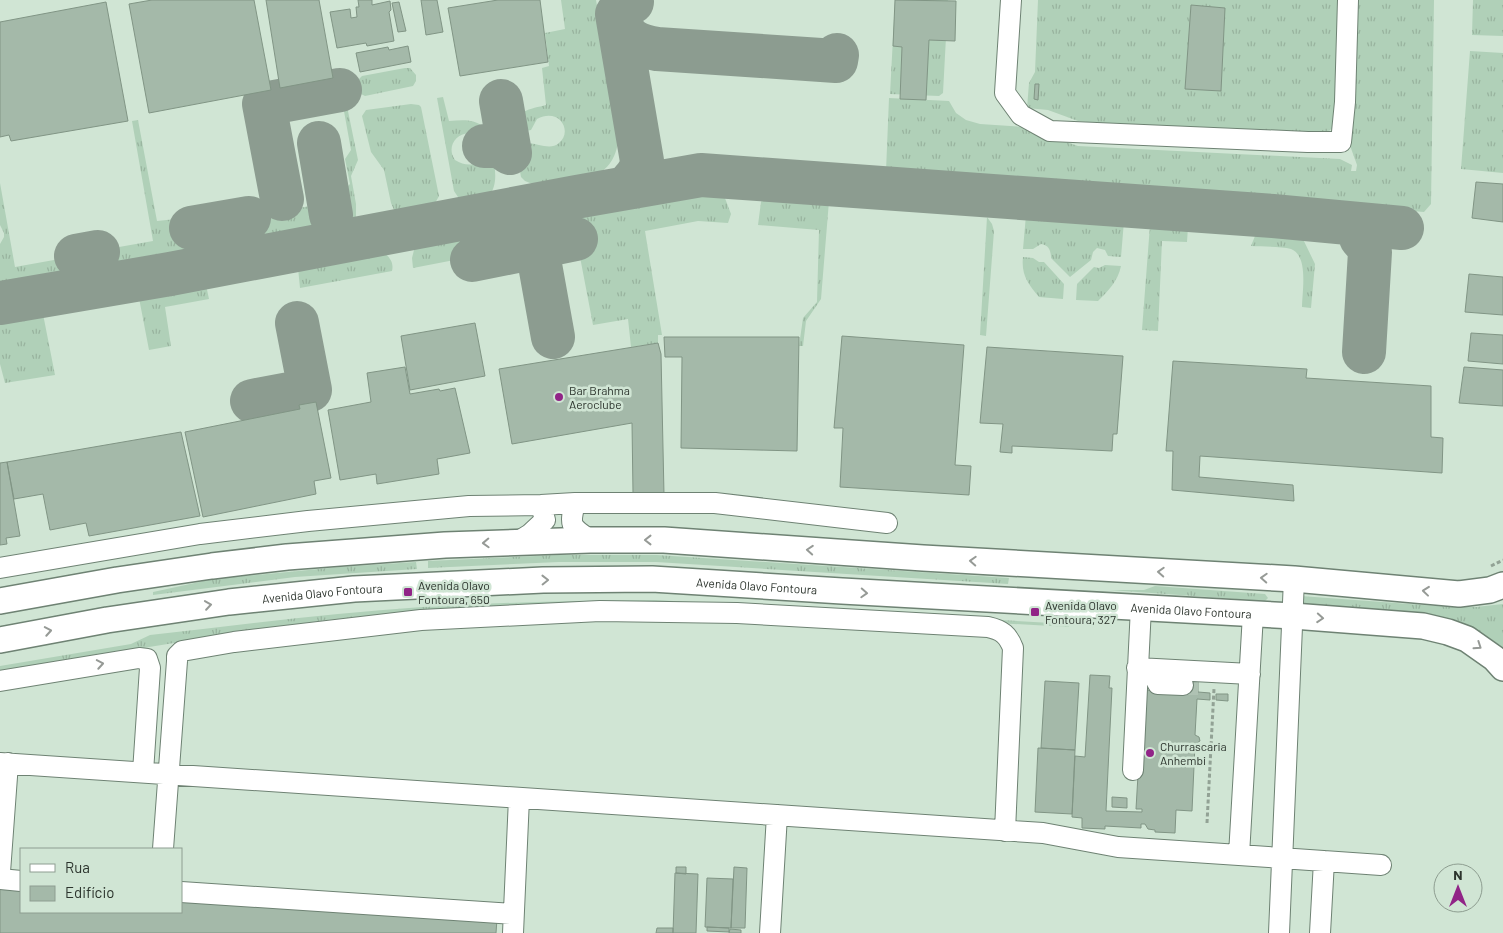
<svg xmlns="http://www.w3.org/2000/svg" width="1503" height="933" viewBox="0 0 1503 933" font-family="Barlow,sans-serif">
	<defs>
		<pattern id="grass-tufts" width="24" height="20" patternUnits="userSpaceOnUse" patternTransform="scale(1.25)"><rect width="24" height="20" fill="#b0d0b8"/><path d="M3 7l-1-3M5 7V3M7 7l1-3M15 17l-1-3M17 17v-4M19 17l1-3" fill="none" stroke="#98b39e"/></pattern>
	</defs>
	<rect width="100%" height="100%" fill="#d0e5d4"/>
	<!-- grass -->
	<path fill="url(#grass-tufts)" d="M561 0H596L619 129C619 148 614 166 596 175L540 187 525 181 521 177 516 149C529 134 546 154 559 143 573 132 560 107 537 119L531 130 514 133 512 132C511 111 531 109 546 105L542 68 549 66 545 33 565 29Z
		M895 0H948L943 93 939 96 890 94Z
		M1038 0H1340L1335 123 1333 128 1324 134 1087 122 1078 121 1048 110 1027 108 1029 83 1035 72Z
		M1357 0H1434L1431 204 1424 212 1258 198 886 171 889 98 949 101 956 113 966 120 980 124 1024 127 1078 146 1340 159 1352 165 1351 171H1356L1357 165 1348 140Z
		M1473 0H1503V36L1472 35Z
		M1470 51 1503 53V173L1461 169Z
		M405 68H410L416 75V81L413 86 365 96 359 93 357 81 362 76Z
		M341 77 358 160 351 176 356 204V220L353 222C341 212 337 196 350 184L345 159 351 150 338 78Z
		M443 97 449 121C463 120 476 118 487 130L488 138 481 139C465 124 443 143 455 160 467 167 478 167 484 153H492C495 167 499 185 488 197L464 202 458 197 454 191 437 98Z
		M411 104 419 105 421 107 439 196 433 207 399 214 394 210 391 203 384 170 371 152 362 116 366 110Z
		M138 120 157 221 176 219 187 221 192 230 193 243 184 255 109 269 102 260V250L153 241 132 121Z
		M0 183 15 267 65 258 73 263C75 269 74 272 70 276L0 290V244L4 237V233L0 225Z
		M701 191 723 193 731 214 728 223 698 221 645 231 662 335H658V343L631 347 628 319 593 325 572 215Z
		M764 196 829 201 821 299 806 321 803 346H799L803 318 817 302 819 230 758 225 761 202Z
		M290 198 292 209 317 205 318 218 312 230 262 239C250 232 247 220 252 208L260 203Z
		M1026 215 1124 221 1121 257 1108 256 1105 250 1097 248 1093 252 1091 260 1070 277 1051 258C1051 251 1049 245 1041 244L1033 249H1023Z
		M987 217 992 224 994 231 986 336 980 335Z
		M1150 225 1188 227 1187 242 1162 241 1158 331 1142 330Z
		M1263 232 1300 235 1302 237 1315 264 1311 308 1302 307C1302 292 1309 256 1291 249 1281 246 1262 247 1251 246L1255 236Z
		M465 236 470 257 413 268 412 258 415 246Z
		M383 252C390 257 394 263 392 271L300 288 298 268Z
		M1023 257 1033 258 1039 262H1044L1064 284 1063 299 1039 297C1028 284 1021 275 1023 257Z
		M1105 265 1121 266C1118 281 1108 291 1098 301L1076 300 1077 284 1094 267 1099 268Z
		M206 285 209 299 165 307 171 346 149 350 139 298Z
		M31 311H37L43 314 55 375 5 383 0 364V317Z
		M558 555H657L1009 578 1008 584 656 562H559L428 568V561Z
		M416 562 417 569 295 577 153 595V592L213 579 340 567Z
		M1155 586 1265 594 1268 598 1265 601 1109 590H1144Z
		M1301 596 1450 607H1476L1503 604V647C1444 607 1369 609 1301 605Z
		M656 600 1069 624V627L867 616 423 611 327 620 261 629 112 653 0 675V666L131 644 150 635C240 625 331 613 422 607 500 602 578 601 656 600Z"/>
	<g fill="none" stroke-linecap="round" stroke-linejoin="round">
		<!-- taxiway -->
		<path stroke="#8c9c90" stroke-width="44" d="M626 0 632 2 623 7 618 19C625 40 635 45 657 49L836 61 837 55
			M617 14 642 161C641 173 634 179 626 188
			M319 143 331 215
			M484 146H500L510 153 501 101
			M282 199 264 104 340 90
			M191 228 249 218
			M1361 238 1368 246 1370 252 1364 352
			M537 248 553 337
			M76 256 98 252
			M472 260 576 239
			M0 303 170 274 576 197 701 175 1273 216 1402 228
			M252 401 310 390 297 323"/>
	</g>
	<!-- building -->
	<path fill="#a4b9a9" stroke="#819585" d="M152 0H254L271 90 149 113 129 4Z
		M266 0H319L333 78 280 88Z
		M358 0H372V5L390 1 391 10 389 12 394 41 367 46 366 43 337 48 330 12 350 9 351 18 357 17 356 7H359Z
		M421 0H437L443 32 426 35Z
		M498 0H540L548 62 460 76 448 8Z
		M895 0 956 1 955 41 929 40 926 100 900 99 902 47 893 46Z
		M106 2 128 121 11 141 9 135 0 137V22Z
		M399 2 406 31 398 32 392 3Z
		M1191 5 1225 8 1221 91 1185 89Z
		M408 46 411 62 360 72 356 53 388 47 389 50Z
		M1035 84H1039L1038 100 1034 99Z
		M1476 182 1503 184V222L1472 218Z
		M1469 274 1503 277V315L1465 312Z
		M475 323 485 376 410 390 401 336Z
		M1471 333 1503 335V364L1468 361Z
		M842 336 964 345 955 465 971 466 969 495 840 487 843 428H834Z
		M664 337H799L797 451 681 448 682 357H665Z
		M658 343 661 354 664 495 633 493 632 423 512 444 499 369Z
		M987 347 1123 356 1117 434H1113L1112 451 1012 446V453L1000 452 1003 424 980 423Z
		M1173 361 1307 369 1306 378 1431 386V437L1443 438 1442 473 1200 456 1199 477 1293 485 1294 501 1172 490 1173 451H1166Z
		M405 367 410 394 439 389 440 391 455 388 470 453 437 459 439 474 377 484 376 474 340 480 328 410 371 402 367 373Z
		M1464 367 1503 370V406L1459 403Z
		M316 402 331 478 314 481 316 494 203 517 185 432 300 409 299 405Z
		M181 432 200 516 89 536 86 523 50 530 43 494 14 499 7 462Z
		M7 462 20 536 6 538 7 544 0 545V463Z
		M1090 675 1110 676 1109 688H1112L1106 811 1142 812V809H1136L1143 690 1183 692V678L1198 679V692L1210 693V700L1197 699 1195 735 1199 737 1200 741 1195 744 1192 811 1176 810 1175 833 1155 832V830L1148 829 1145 824H1141V828L1105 826V829L1082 828V818L1072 817 1075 756 1085 757Z
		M1045 681 1079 683 1075 750 1041 748Z
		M1216 694H1228V701L1216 700Z
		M1038 748 1075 750 1072 814 1035 812Z
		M1112 797 1127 798V808L1112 807Z
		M676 867H686V874L676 873Z
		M734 867 747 868 745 928H731Z
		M675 873 698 874 696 933H673Z
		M707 878 733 879 731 928 705 927Z
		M0 884 21 886V912H181V897L497 919 496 933H0Z
		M707 927 729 928V932L707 931Z
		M657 928H673V933H656Z
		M730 929 741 930V933H729Z"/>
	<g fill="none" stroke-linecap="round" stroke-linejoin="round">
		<!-- minor-tunnel -->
		<path stroke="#afc2b3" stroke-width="20" stroke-dasharray="20 10" stroke-linecap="butt" d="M1183 685H1198"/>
		<!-- minor casing -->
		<g stroke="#6e8273" stroke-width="22">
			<path id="minor" d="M1011 0 1005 93 1021 115 1050 131 1308 142H1341L1345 102 1348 0
				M575 503C569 527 571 526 590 540
				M517 542 530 534 545 520 541 505
				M0 568 200 534 308 521 469 506 541 505 575 503H715L887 523
				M1137 668 1250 674
				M1156 669V680L1158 684 1183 685
				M0 681 139 658 147 659 150 668 143 772
				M0 763 1043 833 1118 847 1239 855 1253 614
				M1133 770 1141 607
				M163 849 177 661V656L182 651 234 642 421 620 600 611 737 613 988 627C1002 630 1008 635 1013 648L1005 831
				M1239 855 1381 865
				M0 872 8 763
				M0 879 21 881
				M181 892 513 914
				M513 933 519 798
				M770 933 777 815
				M1279 933 1294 579
				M1320 933 1324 861"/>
		</g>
		<!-- major casing -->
		<g stroke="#6e8273" stroke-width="28">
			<g id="major">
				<path d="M0 601 117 580 212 566 287 557 445 545 590 540H664L923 558 1294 579 1459 594 1490 590 1503 585"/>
				<path id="s1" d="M0 640 107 620 229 602 354 589 543 580 652 579 842 591 1293 616 1423 626 1448 632 1467 639 1494 658 1503 668"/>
			</g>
		</g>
		<!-- path -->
		<path stroke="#92a295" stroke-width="3" stroke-dasharray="4 2.5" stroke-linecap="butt" d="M1491 566 1503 560
			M1207 823 1214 689"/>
		<!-- minor -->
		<use href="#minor" stroke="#fff" stroke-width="20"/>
		<!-- major -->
		<use href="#major" stroke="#fff" stroke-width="25"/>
	</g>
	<!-- one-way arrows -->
	<defs><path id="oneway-chevron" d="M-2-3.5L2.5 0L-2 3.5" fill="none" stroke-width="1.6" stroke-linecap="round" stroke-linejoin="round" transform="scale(1.25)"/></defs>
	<g stroke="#969a96">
		<use href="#oneway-chevron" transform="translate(648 540) rotate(-180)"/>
		<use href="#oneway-chevron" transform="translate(486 543) rotate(178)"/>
		<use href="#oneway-chevron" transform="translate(810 550) rotate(-176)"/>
		<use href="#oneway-chevron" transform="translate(973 561) rotate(-177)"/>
		<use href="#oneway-chevron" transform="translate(1161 572) rotate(-177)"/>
		<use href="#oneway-chevron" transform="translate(1264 578) rotate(-177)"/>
		<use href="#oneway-chevron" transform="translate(545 580) rotate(-1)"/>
		<use href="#oneway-chevron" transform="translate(1426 591) rotate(-174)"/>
		<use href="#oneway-chevron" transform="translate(864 593) rotate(3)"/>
		<use href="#oneway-chevron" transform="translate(208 605) rotate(-8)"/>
		<use href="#oneway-chevron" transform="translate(1320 618) rotate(4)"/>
		<use href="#oneway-chevron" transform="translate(48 631) rotate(-10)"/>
		<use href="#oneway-chevron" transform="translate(1478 646) rotate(34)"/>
		<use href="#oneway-chevron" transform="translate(100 664) rotate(-10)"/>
	</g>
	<!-- markers -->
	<g fill="#912487" stroke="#d0e5d4" stroke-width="2">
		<circle cx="559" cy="397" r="5"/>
		<rect x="403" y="587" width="10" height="10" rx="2.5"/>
		<rect x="1030" y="607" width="10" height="10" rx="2.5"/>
		<circle cx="1150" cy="753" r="5"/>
	</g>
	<g text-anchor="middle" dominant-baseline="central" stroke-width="5" stroke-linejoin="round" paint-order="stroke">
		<!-- poi labels -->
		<g font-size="12" fill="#2c342d" stroke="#d0e5d4" text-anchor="start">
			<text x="569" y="390">Bar Brahma<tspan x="569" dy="14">Aeroclube</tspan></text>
			<text x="418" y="585">Avenida Olavo<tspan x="418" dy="14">Fontoura, 650</tspan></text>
			<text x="1045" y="605">Avenida Olavo<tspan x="1045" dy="14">Fontoura, 327</tspan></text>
			<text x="1160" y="746">Churrascaria<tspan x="1160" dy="14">Anhembi</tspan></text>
		</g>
		<!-- street labels -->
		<g font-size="12" fill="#2c342d" stroke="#d0e5d4">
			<text stroke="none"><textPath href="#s1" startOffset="761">Avenida Olavo Fontoura</textPath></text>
			<text stroke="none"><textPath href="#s1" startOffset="326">Avenida Olavo Fontoura</textPath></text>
			<text stroke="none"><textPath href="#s1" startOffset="1196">Avenida Olavo Fontoura</textPath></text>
		</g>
	</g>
	<!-- legend -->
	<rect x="20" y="848" width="162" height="65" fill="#d0e5d4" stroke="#8e9e91"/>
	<rect x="30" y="864" width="25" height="8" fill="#ffffff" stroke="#8e9e91"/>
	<text x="65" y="873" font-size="15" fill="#2c342d">Rua</text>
	<rect x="30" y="886" width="25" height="15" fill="#a4b9a9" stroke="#8e9e91"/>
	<text x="65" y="898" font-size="15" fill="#2c342d">Edifício</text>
	<!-- north arrow -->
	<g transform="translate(1458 888)"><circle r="24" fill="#d0e5d4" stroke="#8e9e91"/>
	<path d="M0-4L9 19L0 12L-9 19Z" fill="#912487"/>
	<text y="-8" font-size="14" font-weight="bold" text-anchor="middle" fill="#2c342d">N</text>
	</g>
</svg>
